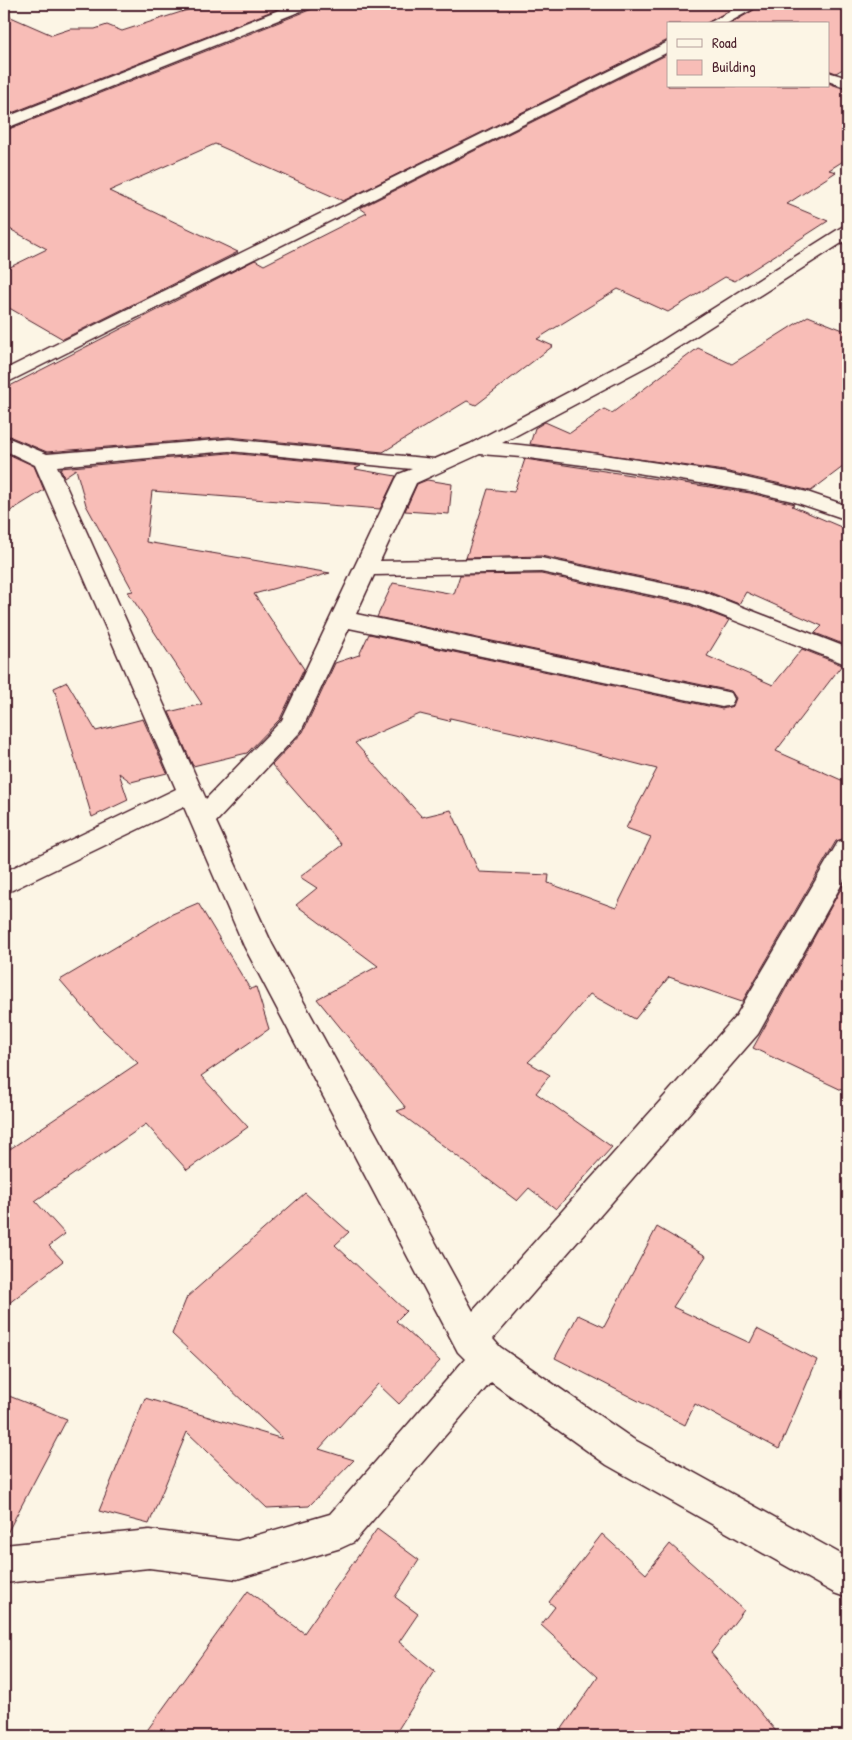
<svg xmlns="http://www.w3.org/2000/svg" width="852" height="1740" viewBox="0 0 852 1740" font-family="'Patrick Hand',sans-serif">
	<rect width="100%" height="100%" fill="#fcf5e5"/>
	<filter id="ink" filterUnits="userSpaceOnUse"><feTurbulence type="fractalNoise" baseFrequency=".02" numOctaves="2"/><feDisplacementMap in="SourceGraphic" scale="10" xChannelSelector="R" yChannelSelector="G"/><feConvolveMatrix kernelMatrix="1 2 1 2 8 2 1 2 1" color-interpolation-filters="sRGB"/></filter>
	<g filter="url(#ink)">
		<!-- building -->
		<path fill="#f8bdb7" stroke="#4a1f2b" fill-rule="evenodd" d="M206 4H290L4 116V14L52 35 70 29H95L107 25 122 31Z
			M315 4H741L705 24H668V40L343 201 215 144 109 191 238 252 63 339 4 305V270L47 249 4 226V131L312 9Z
			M764 4H848V66L836 73 828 70V24H730Z
			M668 54V86H828V83L848 90V158L829 170 836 172 787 204 828 221 735 281 725 277 668 312 618 289 537 339 553 346 476 405 467 401 383 452 229 437 47 452 4 434V389L255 260 264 265 367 213 360 208Z
			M808 316 848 332V463L811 491 725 471 530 444 535 428 545 422 570 433 604 409 612 413 698 348 732 364Z
			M4 452 34 466 44 490 4 515Z
			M229 453 361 466 355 469 396 476 380 509 152 491 146 542 330 573 254 594 304 669 280 719 247 753 193 766 169 712 202 704 128 592 133 591 86 505 76 469 64 477 60 468Z
			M525 459 750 493 795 504 792 506 848 530V646L815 633 822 626 746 592 739 604 704 590 541 556 466 558 488 489 514 492Z
			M427 480 452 484 449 514 405 511 417 484Z
			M541 574 689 605 729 620 707 656 773 685 802 649 842 665 776 751 848 783V837L836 841 742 1002 669 977 635 1019 590 994 550 1041 528 1062 550 1075 536 1093 612 1147 556 1209 529 1188 517 1201 397 1111 406 1108 317 999 378 966 296 905 317 888 300 877 342 845 272 765 303 732 335 663 359 655 369 634 722 709 733 706 736 698 731 691 377 617 393 583 454 594 460 575ZM420 714 449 721 450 718 517 733 657 769 626 828 651 837 616 908 548 883 549 875 479 872 451 810 422 817 355 743Z
			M67 682 96 731 143 719 167 773 131 782 119 773 128 800 92 817 54 688Z
			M848 876V1093L753 1048Z
			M198 903 250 989 256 987 269 1029 201 1076 248 1127 187 1170 146 1124 35 1201 65 1234 49 1246 63 1261 4 1307V1153L138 1063 103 1030 60 980 170 915Z
			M305 1193 349 1232 335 1245 406 1311 396 1321 440 1361 399 1404 378 1384 319 1449 354 1460 309 1506 267 1508 187 1432 149 1524 99 1511 145 1398 283 1439 172 1334 187 1297Z
			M657 1227 706 1256 673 1307 750 1343 757 1329 817 1360 779 1449 695 1404 685 1425 555 1358 578 1315 604 1327Z
			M4 1394 67 1419 4 1539Z
			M377 1529 419 1560 395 1597 418 1614 399 1642 435 1671 394 1736H143L248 1591 304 1633Z
			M602 1534 646 1574 670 1544 744 1610 711 1653 780 1736H557L598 1677 541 1625 555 1607 549 1602Z"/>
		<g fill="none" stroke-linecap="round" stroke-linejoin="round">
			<!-- minor casing -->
			<g stroke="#4a1f2b" stroke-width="3">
				<path id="minor" d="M294 4H313L311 7 4 129V118Z
					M744 4H762L726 24H707Z
					M668 42V52L4 384V370Z
					M828 72 848 78V88L828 81Z
					M848 226V239L655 362 502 443 584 452 725 473 807 492 848 506V520L792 501 750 491 606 468 521 457 480 454 416 483 380 561 541 558 704 592 848 648V665L690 603 541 572 374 575 356 614 722 691 731 693 734 699 731 705 722 707 349 628 301 731 216 822 272 944 473 1311 736 1016 838 842 848 839V873L758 1034 493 1339 500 1347 633 1439 848 1558V1598L834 1593 607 1465 491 1382 354 1542 341 1548 237 1579 149 1568 4 1583V1545L149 1530 237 1541 330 1514 465 1359 458 1352 244 946 184 807 4 894V872L176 789 35 465 4 450V436L47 454 229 439 435 459 470 444 641 354 842 227ZM229 451 412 469 399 474 396 479 282 720 206 799 57 466Z"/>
			</g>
			<!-- minor -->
			<use href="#minor" fill="#fcf5e5" fill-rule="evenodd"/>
		</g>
	</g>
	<!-- margin -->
	<rect width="852" height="1740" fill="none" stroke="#fcf5e5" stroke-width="20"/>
	<rect x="10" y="10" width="832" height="1720" fill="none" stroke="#4a1f2b" stroke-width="2" filter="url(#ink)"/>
	<!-- legend -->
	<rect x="667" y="22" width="162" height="65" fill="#fcf5e5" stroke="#b59f9b"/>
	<rect x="677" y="39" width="25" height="8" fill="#fcf5e5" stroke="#b59f9b"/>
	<text x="712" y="48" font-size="15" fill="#4a1f2b">Road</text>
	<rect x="677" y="60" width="25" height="15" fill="#f8bdb7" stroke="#b59f9b"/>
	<text x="712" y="72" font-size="15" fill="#4a1f2b">Building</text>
</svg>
